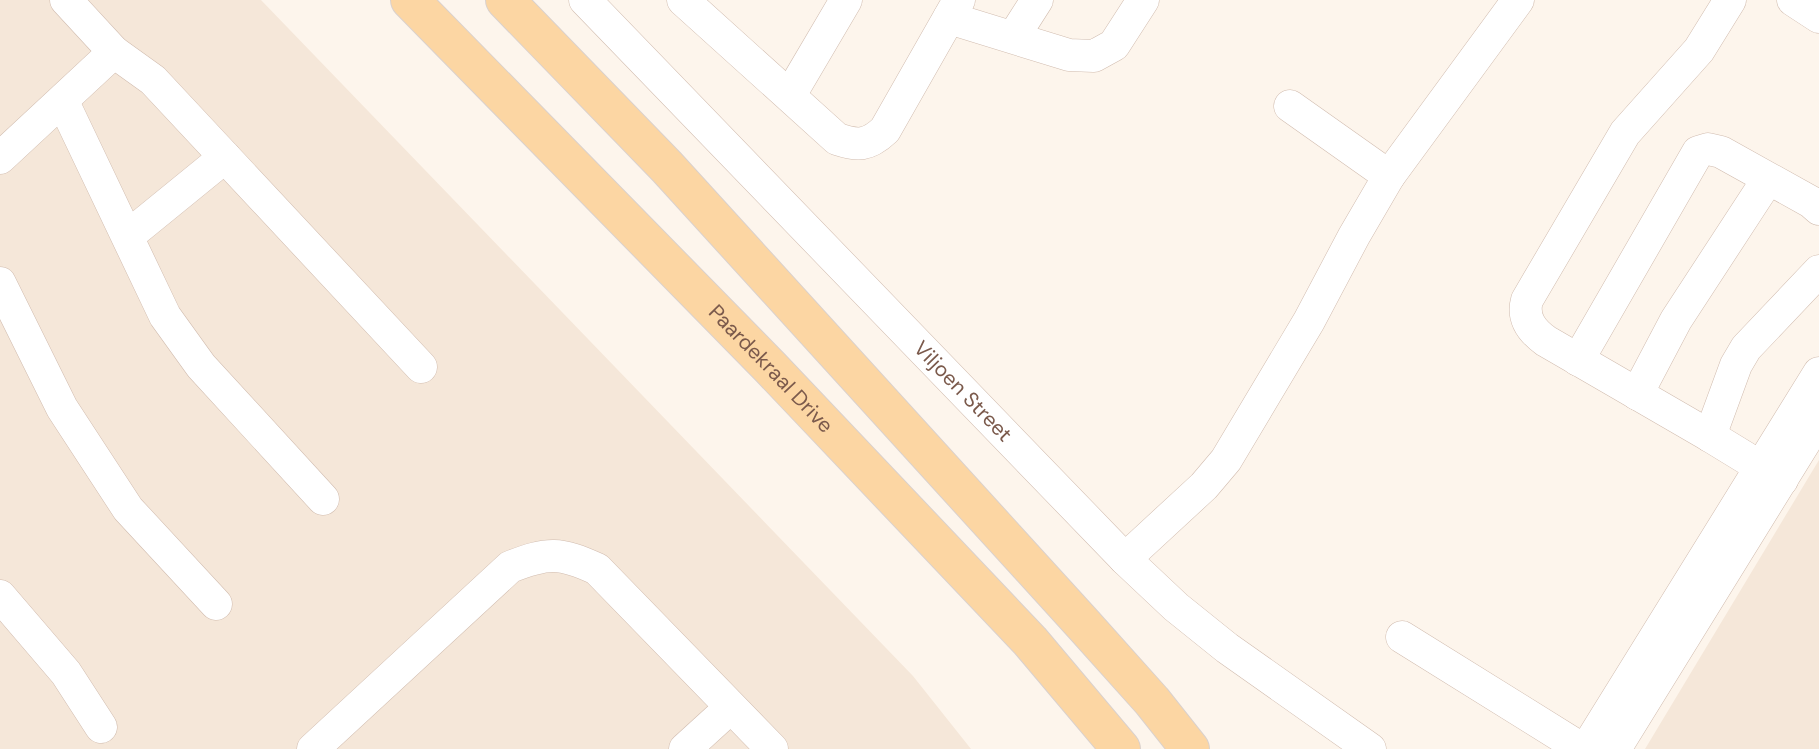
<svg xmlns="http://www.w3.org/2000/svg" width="1819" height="749" viewBox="0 0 1819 749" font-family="'DM Sans',sans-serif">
	<rect width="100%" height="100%" fill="#fdf5ec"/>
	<!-- residential -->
	<path fill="#f5e7d9" d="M0 0H261L913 676 971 749H0Z
		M1819 460V749H1645Z"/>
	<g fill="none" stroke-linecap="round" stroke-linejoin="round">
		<!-- minor casing -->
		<g stroke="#d1bcaf" stroke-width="33">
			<g id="minor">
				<path d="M66 0 114 52"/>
				<path id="s1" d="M585 0 1125 559 1176 607 1227 648 1370 749"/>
				<path d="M683 0 837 139C858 146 868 146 885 130L959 0"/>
				<path d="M1730 0 1699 50 1625 133 1527 300C1522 318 1532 331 1546 341L1710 436 1782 480"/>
				<path d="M1793 0 1819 17"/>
				<path d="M949 18 1069 55 1094 56 1114 45 1143 0"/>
				<path d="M1014 36 1037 0"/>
				<path d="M790 95 846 0"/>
				<path d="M63 102 165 316 201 366 323 499"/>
				<path d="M1290 106 1389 176"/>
				<path d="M0 158 114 52 153 80 421 367"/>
				<path d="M128 236 225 157"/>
				<path d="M0 283 62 408 128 509 216 604"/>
				<path d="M1578 360 1698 152 1708 149 1721 152 1811 202 1819 209"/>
				<path d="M1637 394 1676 320 1768 179"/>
				<path d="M1710 436 1736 365 1746 348 1819 271"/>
				<path d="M1125 559 1204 486 1226 460 1309 321 1354 236 1389 176 1518 0"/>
				<path d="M0 596 66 673 101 727"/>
				<path d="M1402 637 1582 749"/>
				<path d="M313 749 510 567C548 552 560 552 597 569L772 749"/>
				<path d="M685 749 730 708"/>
				<path d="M1586 749 1819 373"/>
				<path d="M1615 749 1819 419"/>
			</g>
		</g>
		<!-- major casing -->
		<g stroke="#dad1cd" stroke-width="40">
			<g id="major">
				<path id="s2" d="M410 0 770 367 1030 641 1121 749"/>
				<path d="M505 0 667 167 1083 624 1152 701 1190 749"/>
			</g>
		</g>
		<!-- minor -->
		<use href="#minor" stroke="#fff" stroke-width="32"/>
		<!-- major -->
		<use href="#major" stroke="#fcd6a3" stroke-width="38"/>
	</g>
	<g text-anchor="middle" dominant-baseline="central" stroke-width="5" stroke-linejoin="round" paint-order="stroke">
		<!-- street labels -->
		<g font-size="21" fill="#7b5a4c" stroke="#fff9f3">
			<text stroke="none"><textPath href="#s2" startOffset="516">Paardekraal Drive</textPath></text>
			<text stroke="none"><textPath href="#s1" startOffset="544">Viljoen Street</textPath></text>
		</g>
	</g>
</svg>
